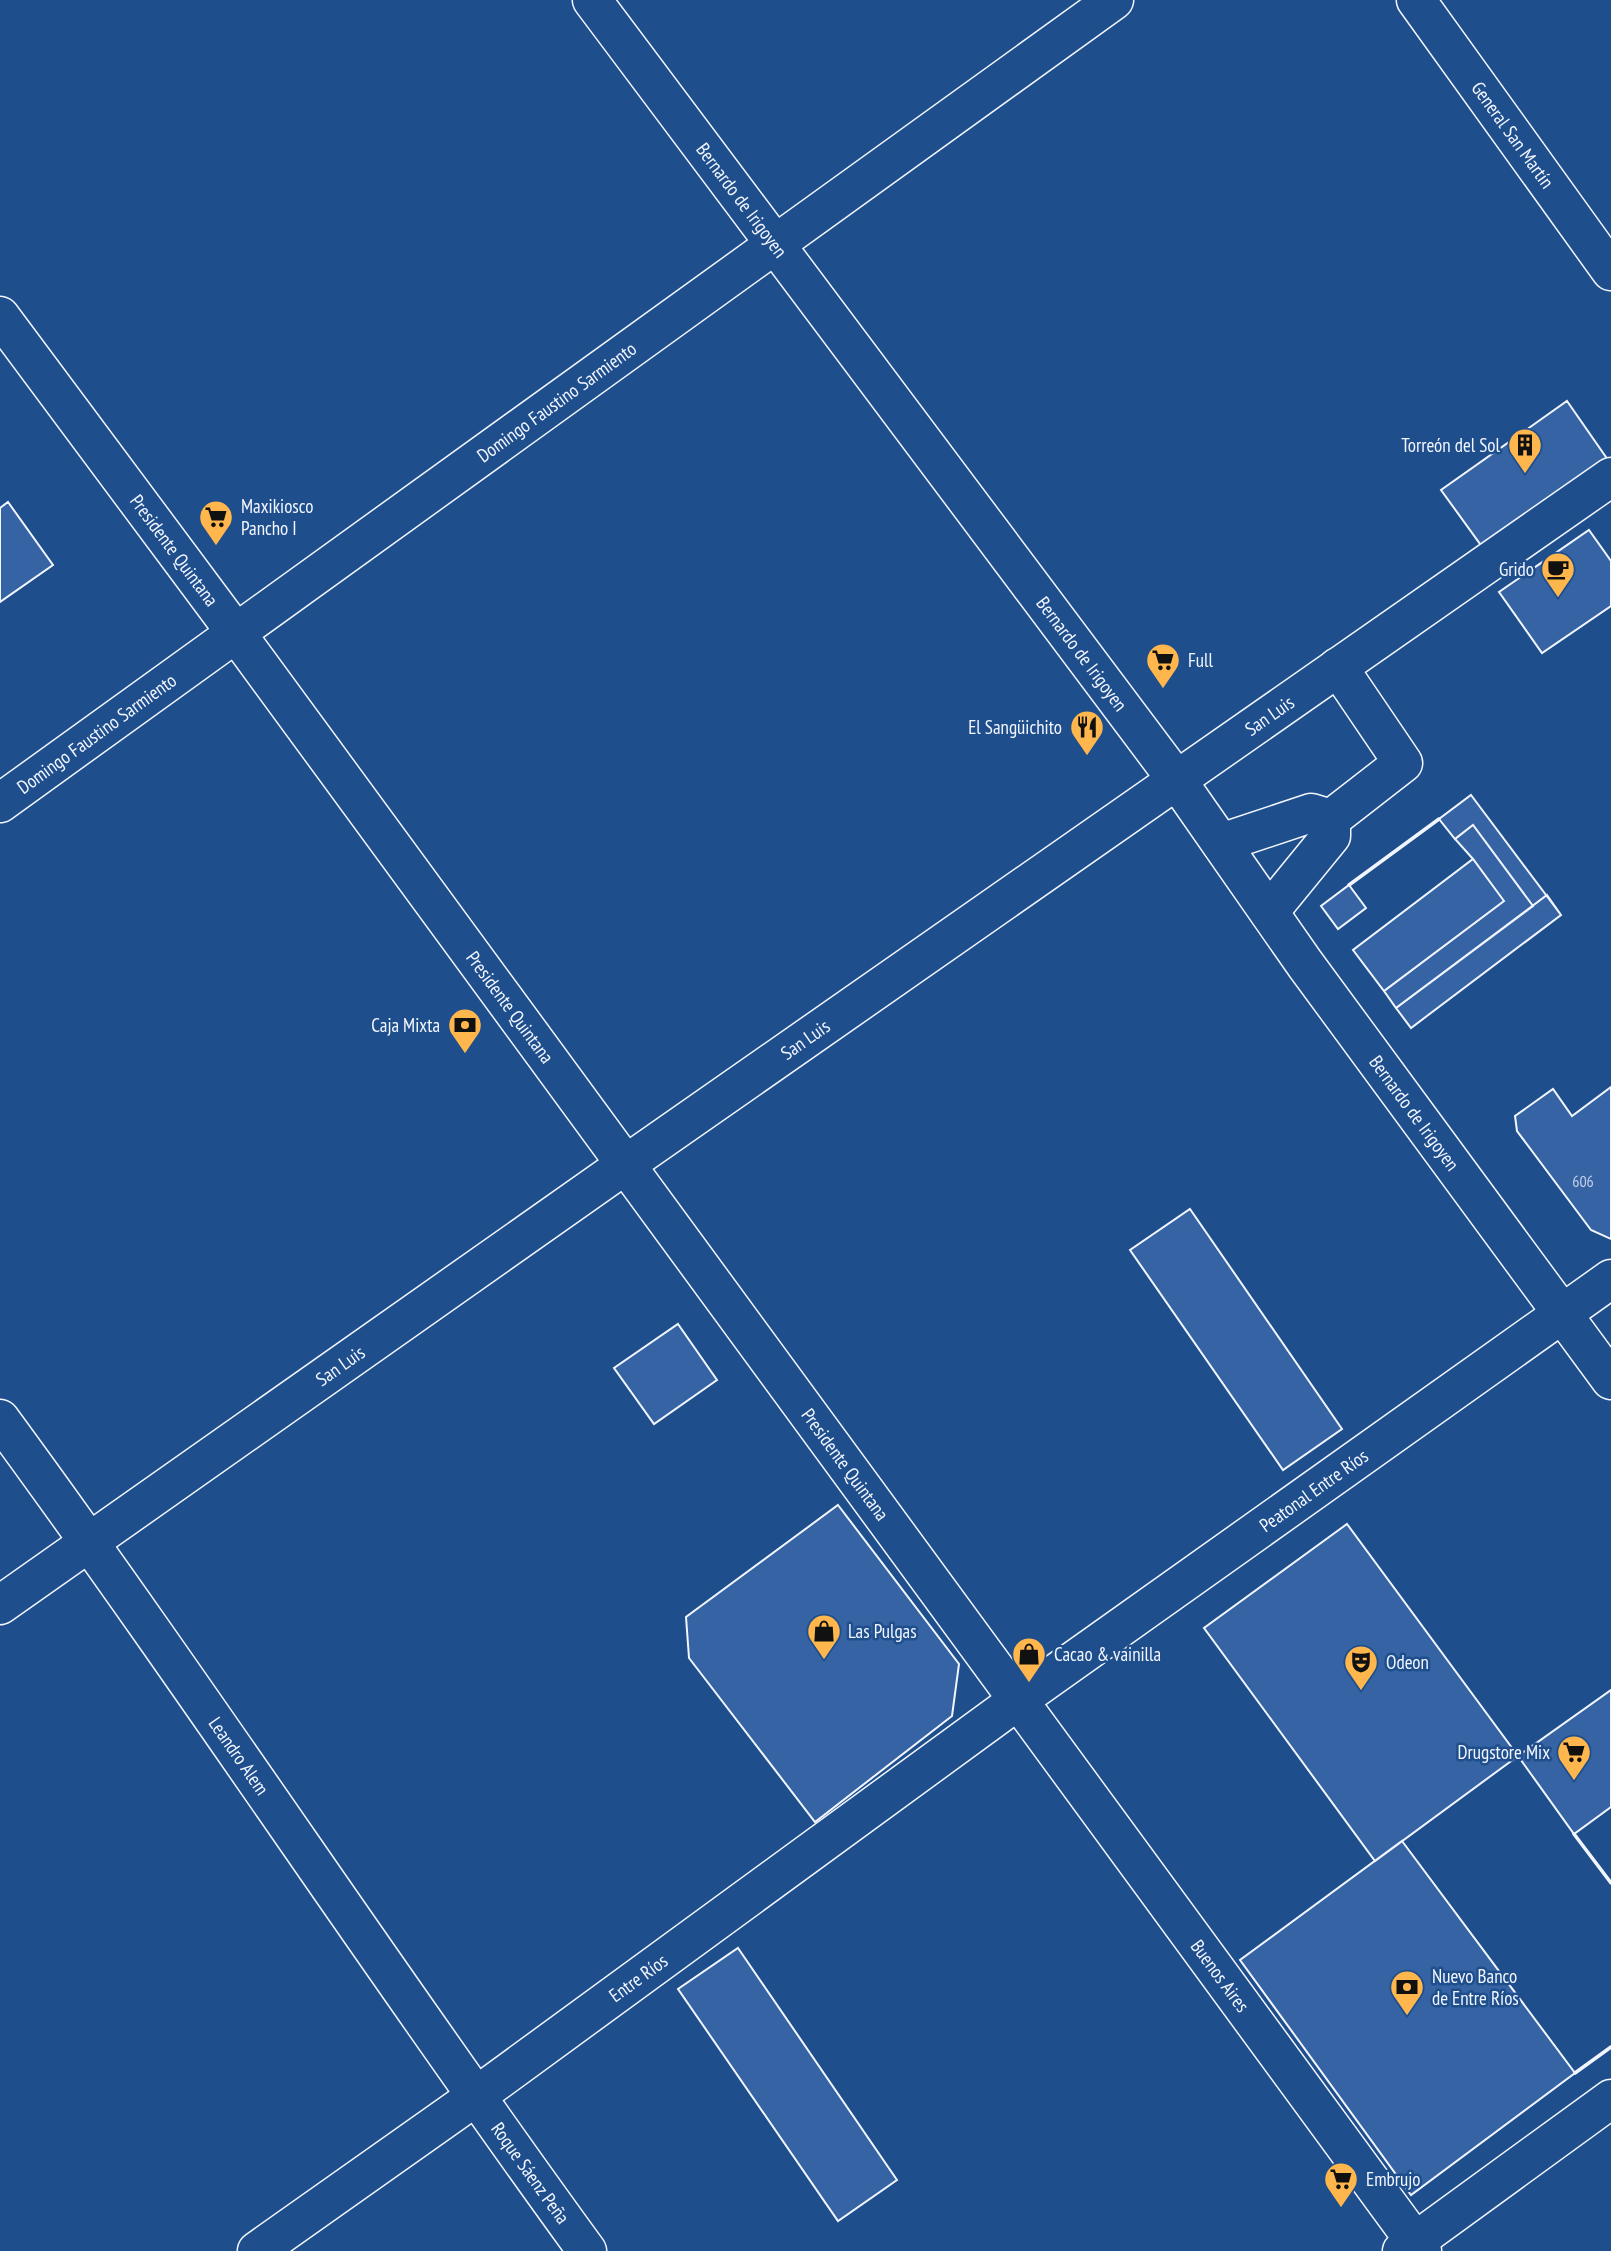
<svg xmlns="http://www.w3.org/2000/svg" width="1611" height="2251" viewBox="0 0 1611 2251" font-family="'PT Sans Narrow',sans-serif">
	<rect width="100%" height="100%" fill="#1f4e8c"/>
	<!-- building -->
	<path fill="#3563a3" stroke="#f2f6ff" stroke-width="2" d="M1567 401 1608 460 1483 548 1441 490Z
		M8 502 53 565 0 602V508Z
		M1589 530 1611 561V606L1542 653 1499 592Z
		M1471 795 1561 915 1411 1028 1396 1008 1533 906 1473 825 1455 839 1439 819Z
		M1473 825 1533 906 1396 1008 1384 991 1504 901 1473 859 1455 839Z
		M1473 859 1504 901 1384 991 1353 950Z
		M1349 885 1366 908 1338 929 1321 906Z
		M1547 895 1561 915 1411 1028 1396 1008Z
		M1611 1087V1239L1591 1230 1517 1131 1515 1116 1553 1089 1572 1116Z
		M1190 1209 1342 1429 1283 1470 1130 1250Z
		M678 1324 717 1380 654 1424 614 1368Z
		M838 1505 959 1664 952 1716 815 1822 689 1658 686 1617Z
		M1347 1524 1518 1756 1375 1861 1204 1628Z
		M1611 1690V1807L1574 1834 1518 1756Z
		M1402 1841 1575 2073 1411 2195 1240 1960Z
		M738 1948 897 2180 838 2221 678 1989Z"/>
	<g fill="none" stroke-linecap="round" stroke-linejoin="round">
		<!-- minor casing -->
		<g stroke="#f2f6ff" stroke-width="41">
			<g id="minor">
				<path id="s1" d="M592 0 1176 779 1305 964 1611 1380"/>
				<path id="s2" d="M1416 0 1611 271"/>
				<path id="s3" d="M0 316 236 633 1422 2251"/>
				<path id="s4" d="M0 803 1114 0"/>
				<path d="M1331 819 1403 763 1338 667"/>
				<path d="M1221 843 1311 813 1331 819V836L1269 912"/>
				<path id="s5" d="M0 1419C201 1693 387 1977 587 2251"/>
				<path id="s6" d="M0 1605 625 1165 1611 477"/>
				<path id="s7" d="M257 2251 475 2097 1017 1701 1611 1279"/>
				<path d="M1402 2251 1611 2099"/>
			</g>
		</g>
		<!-- minor -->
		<use href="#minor" stroke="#1f4e8c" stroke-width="38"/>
		<!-- wall -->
		<path stroke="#f2f6ff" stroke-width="3.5" d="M1349 885 1439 819
			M1574 1834 1611 1883
			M1575 2073 1611 2047"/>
	</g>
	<!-- icons -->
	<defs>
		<g id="building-pin" transform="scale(1.75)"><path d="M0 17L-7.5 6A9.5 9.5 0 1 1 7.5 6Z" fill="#ffb74d" stroke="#1f4e8c"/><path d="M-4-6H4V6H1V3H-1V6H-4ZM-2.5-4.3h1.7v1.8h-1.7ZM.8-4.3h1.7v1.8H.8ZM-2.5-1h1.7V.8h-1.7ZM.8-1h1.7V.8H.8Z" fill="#111"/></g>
		<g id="supermarket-pin" transform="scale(1.75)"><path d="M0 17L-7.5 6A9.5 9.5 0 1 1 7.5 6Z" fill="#ffb74d" stroke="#1f4e8c"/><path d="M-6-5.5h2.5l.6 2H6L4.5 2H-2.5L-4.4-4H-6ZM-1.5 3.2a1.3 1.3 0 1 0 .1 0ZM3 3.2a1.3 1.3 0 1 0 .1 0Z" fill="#111"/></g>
		<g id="cafe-pin" transform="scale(1.75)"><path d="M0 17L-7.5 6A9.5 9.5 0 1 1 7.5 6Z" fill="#ffb74d" stroke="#1f4e8c"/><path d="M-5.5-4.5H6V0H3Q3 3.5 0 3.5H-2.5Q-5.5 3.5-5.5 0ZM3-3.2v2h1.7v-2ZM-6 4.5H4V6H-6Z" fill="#111"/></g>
		<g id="restaurant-pin" transform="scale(1.75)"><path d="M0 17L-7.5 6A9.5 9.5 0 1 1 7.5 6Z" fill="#ffb74d" stroke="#1f4e8c"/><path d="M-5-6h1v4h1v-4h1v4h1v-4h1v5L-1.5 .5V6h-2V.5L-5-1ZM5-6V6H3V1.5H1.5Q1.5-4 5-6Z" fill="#111"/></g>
		<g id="bank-pin" transform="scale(1.75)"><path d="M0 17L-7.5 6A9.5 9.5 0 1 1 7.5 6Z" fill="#ffb74d" stroke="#1f4e8c"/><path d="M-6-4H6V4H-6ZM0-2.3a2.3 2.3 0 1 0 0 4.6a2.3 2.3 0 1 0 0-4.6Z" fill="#111"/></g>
		<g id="shop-pin" transform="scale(1.75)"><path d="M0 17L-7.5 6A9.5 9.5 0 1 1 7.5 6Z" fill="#ffb74d" stroke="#1f4e8c"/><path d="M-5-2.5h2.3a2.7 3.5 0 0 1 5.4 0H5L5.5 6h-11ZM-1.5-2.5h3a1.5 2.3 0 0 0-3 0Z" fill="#111"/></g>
		<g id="theatre-pin" transform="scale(1.75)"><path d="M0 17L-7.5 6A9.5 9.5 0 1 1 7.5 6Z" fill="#ffb74d" stroke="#1f4e8c"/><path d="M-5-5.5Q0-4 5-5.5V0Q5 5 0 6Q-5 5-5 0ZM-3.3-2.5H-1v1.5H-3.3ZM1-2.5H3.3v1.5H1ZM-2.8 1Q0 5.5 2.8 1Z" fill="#111"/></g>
	</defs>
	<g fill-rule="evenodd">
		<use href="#building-pin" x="1525" y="445"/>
		<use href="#supermarket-pin" x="216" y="517"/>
		<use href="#cafe-pin" x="1558" y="569"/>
		<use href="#supermarket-pin" x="1163" y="660"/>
		<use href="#restaurant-pin" x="1087" y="727"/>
		<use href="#bank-pin" x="465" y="1025"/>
		<use href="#shop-pin" x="824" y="1631"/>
		<use href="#shop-pin" x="1029" y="1654"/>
		<use href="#theatre-pin" x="1361" y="1662"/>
		<use href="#supermarket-pin" x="1574" y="1752"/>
		<use href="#bank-pin" x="1407" y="1987"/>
		<use href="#supermarket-pin" x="1341" y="2179"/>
	</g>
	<g text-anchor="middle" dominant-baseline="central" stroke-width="5" stroke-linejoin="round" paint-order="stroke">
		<!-- number labels -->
		<g font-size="16" fill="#c3d1e8">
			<text x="1583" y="1181">606</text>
		</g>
		<!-- street labels -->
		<g font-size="19" fill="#f2f6ff" stroke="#1f4e8c">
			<text stroke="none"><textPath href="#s2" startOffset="166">General San Martín</textPath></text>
			<text stroke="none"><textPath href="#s1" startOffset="250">Bernardo de Irigoyen</textPath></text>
			<text stroke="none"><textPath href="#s4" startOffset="686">Domingo Faustino Sarmiento</textPath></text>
			<text stroke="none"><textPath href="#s3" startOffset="292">Presidente Quintana</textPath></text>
			<text stroke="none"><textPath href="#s1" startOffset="817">Bernardo de Irigoyen</textPath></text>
			<text stroke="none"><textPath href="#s6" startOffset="1550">San Luis</textPath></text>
			<text stroke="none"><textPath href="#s4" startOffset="119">Domingo Faustino Sarmiento</textPath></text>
			<text stroke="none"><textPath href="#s3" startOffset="859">Presidente Quintana</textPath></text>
			<text stroke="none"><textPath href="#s6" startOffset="984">San Luis</textPath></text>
			<text stroke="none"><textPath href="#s1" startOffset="1384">Bernardo de Irigoyen</textPath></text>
			<text stroke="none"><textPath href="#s6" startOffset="416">San Luis</textPath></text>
			<text stroke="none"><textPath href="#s3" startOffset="1426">Presidente Quintana</textPath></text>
			<text stroke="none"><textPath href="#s7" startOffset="1302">Peatonal Entre Ríos</textPath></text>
			<text stroke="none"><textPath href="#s5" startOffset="413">Leandro Alem</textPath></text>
			<text stroke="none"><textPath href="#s3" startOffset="2060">Buenos Aires</textPath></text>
			<text stroke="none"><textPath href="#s7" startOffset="469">Entre Ríos</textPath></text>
			<text stroke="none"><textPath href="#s5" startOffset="922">Roque Sáenz Peña</textPath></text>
		</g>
		<!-- poi labels -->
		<g font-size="19" fill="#f2f6ff" stroke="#1f4e8c" text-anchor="start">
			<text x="1500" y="445" text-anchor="end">Torreón del Sol</text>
			<text x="241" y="506">Maxikiosco<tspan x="241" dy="22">Pancho I</tspan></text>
			<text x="1534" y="569" text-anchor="end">Grido</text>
			<text x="1188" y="660">Full</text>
			<text x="1062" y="727" text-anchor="end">El Sangüichito</text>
			<text x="440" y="1025" text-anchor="end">Caja Mixta</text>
			<text x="848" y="1631">Las Pulgas</text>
			<text x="1054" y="1654">Cacao &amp; vainilla</text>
			<text x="1386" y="1662">Odeon</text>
			<text x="1550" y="1752" text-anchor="end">Drugstore Mix</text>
			<text x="1432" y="1976">Nuevo Banco<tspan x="1432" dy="22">de Entre Ríos</tspan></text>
			<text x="1366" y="2179">Embrujo</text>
		</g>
	</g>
</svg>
